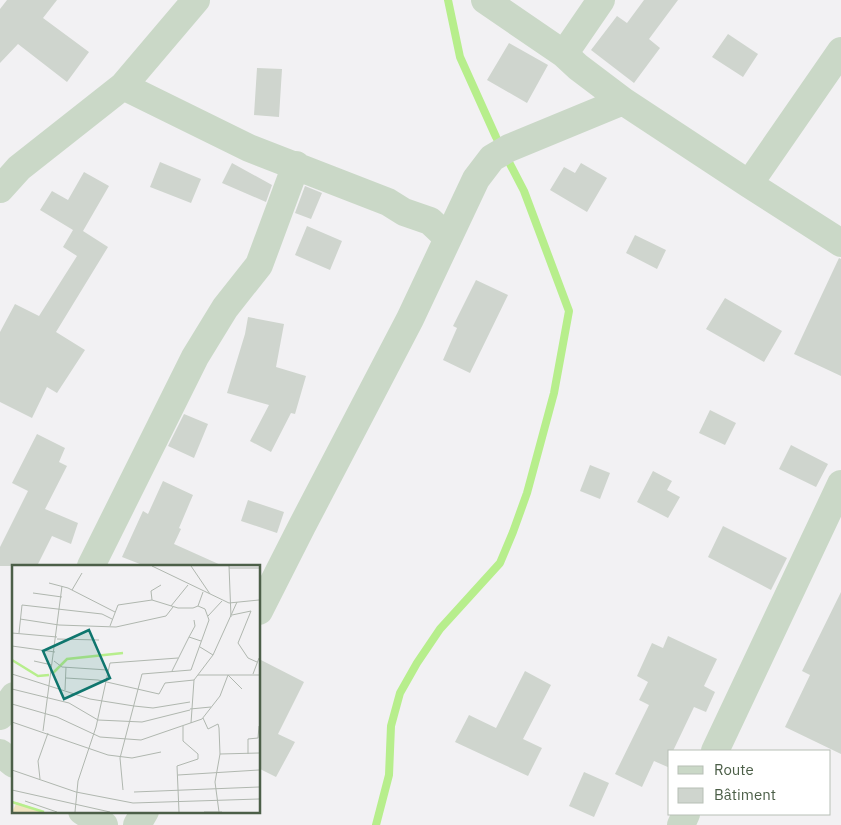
<svg xmlns="http://www.w3.org/2000/svg" width="841" height="825" viewBox="0 0 841 825" font-family="'IBM Plex Sans',sans-serif">
	<rect width="100%" height="100%" fill="#f2f1f3"/>
	<g fill="none" stroke-linecap="round" stroke-linejoin="round">
		<!-- stream -->
		<path stroke="#b7ee8c" stroke-width="8" d="M376 825 389 775 391 726 400 693 417 663 440 629 500 563 513 532 527 493 554 393 569 311 524 191 496 137 460 57 448 0"/>
	</g>
	<!-- building -->
	<path fill="#cfd5ce" d="M7 0H57L43 18 89 52 67 82 18 44 0 63V9Z
		M644 0H678L649 39 660 48 634 83 591 50 617 16 627 23Z
		M728 34 758 54 743 77 712 57Z
		M509 43 548 65 527 103 487 80Z
		M257 68 282 69 279 117 254 115Z
		M160 162 201 179 191 203 150 187Z
		M232 163 272 185 266 202 222 183Z
		M581 163 607 178 587 212 550 190 564 167 575 173Z
		M84 172 109 186 83 231 108 247 56 332 85 350 57 393 47 387 32 418 0 402V332L15 304 39 316 77 256 63 247 73 230 40 210 52 191 68 200Z
		M305 186 322 193 311 219 295 213Z
		M307 226 342 241 330 270 295 255Z
		M635 235 666 250 657 269 626 253Z
		M839 258 841 259V376L794 354Z
		M476 280 508 295 470 373 443 360 457 328 453 326Z
		M725 298 782 331 764 362 706 329Z
		M248 317 284 324 276 367 306 376 295 414 291 413 271 452 250 441 269 405 227 393 245 334Z
		M710 410 736 423 725 445 699 433Z
		M184 414 208 424 194 458 168 446Z
		M37 434 65 448 59 462 67 466 45 509 78 523 71 544 52 536 37 566H0V547L28 491 12 483Z
		M791 445 828 464 816 487 779 469Z
		M590 465 610 473 600 499 580 491Z
		M653 471 672 481 667 490 680 497 668 518 637 502Z
		M163 481 193 495 179 528 181 529 174 544 223 566H145L122 557 143 511 148 514Z
		M248 500 284 512 277 533 241 521Z
		M723 526 787 558 771 590 708 557Z
		M841 592V754L785 727 810 675 802 671Z
		M668 636 717 659 704 686 715 692 706 712 694 707 673 751H670V768L654 761 642 787 615 774 649 705 639 700 648 682 637 676 652 643 663 648Z
		M259 659 304 682 278 734 295 742 276 777 260 769 259 772Z
		M525 671 551 685 523 739 542 748 528 776 455 742 469 715 496 728Z
		M584 772 609 783 594 817 569 806Z"/>
	<g fill="none" stroke-linecap="round" stroke-linejoin="round">
		<!-- minor -->
		<path stroke="#cad8c7" stroke-width="28" d="M485 0 564 54 578 67 623 101 749 184 841 243
			M564 54 601 0
			M123 86 249 148 388 202 404 212 430 221 448 238
			M749 184 841 51
			M0 189 19 168 123 86 196 0
			M91 566 195 357 225 308 259 265 296 165
			M259 611 302 526 410 319 476 179 492 158 509 148 623 101
			M0 716 14 696
			M715 751 841 484
			M0 753 14 764
			M82 811 104 825
			M137 825 145 811
			M681 825 686 814"/>
	</g>
	<!-- overview -->
	<g transform="translate(12 565)">
		<rect width="248" height="248" fill="#f2f1f3"/>
		<path d="M5 237 33 247H0Z" fill="#f0e4c0"/>
		<path fill="none" stroke="#b7ee8c" stroke-width="2.5" d="M0 95 26 111 37 110M41 108 55 94 111 88M0 237 32 247"/>
		<path fill="none" stroke="#b0b7af" stroke-width="1" d="M140 1 217 38 247 35M179 1 198 29M217 1 219 52M217 3H247M37 18 56 23 103 47M60 25 70 8M21 28 50 32M140 35 139 26 149 20M159 41 176 20M220 50 239 46 226 78 236 93 245 97M196 51 210 36M8 54 47 60 104 62 154 51 161 42M98 61 106 40 140 35 166 43H181L186 41 191 27M0 68 45 72M7 68 10 40 90 49 100 54M177 72 183 61 182 55M45 74 87 75M0 81 43 87M188 82 201 90M22 96 40 100M42 96 50 102 96 105M160 106 177 72 189 76M0 109 78 134 122 141 141 143 178 137M241 109 247 93M186 110H247M216 110 230 124M54 113 86 115 147 129 153 118 182 115M0 124 57 138 86 155 130 157 178 145M53 125 54 102M0 139 45 152 88 172 129 175 190 154 208 131 216 110M178 144 199 142M191 153 196 164 206 159 207 163 208 189 203 217 207 247M0 157 96 190 120 193 149 187M179 158 182 115 201 90 225 37M31 166 50 21M208 189 247 188M236 189V174L246 173 247 161M0 205 64 227 121 238 247 234M166 210 247 205M28 214 26 196 36 168M0 225 98 247M111 225 108 193 130 109 179 105 197 55 193 44 186 41M122 227 247 222M13 236 45 247M63 247 66 216 84 162 98 98 166 93M167 247 165 201 186 194V189L171 176V161M192 247H210"/>
		<path fill="#0f766e" fill-opacity="0.15" stroke="#0f766e" stroke-width="2.5" d="M77 65 98 113 52 134 31 86Z"/>
		<rect width="248" height="248" fill="none" stroke="#4c5f48" stroke-width="2.5"/>
	</g>
	<!-- legend -->
	<rect x="668" y="750" width="162" height="65" fill="#ffffff" stroke="#b7bfb6"/>
	<rect x="678" y="766" width="25" height="8" fill="#cad8c7" stroke="#b7bfb6"/>
	<text x="714" y="775" font-size="15" fill="#4c5f48">Route</text>
	<rect x="678" y="788" width="25" height="15" fill="#cfd5ce" stroke="#b7bfb6"/>
	<text x="714" y="800" font-size="15" fill="#4c5f48">Bâtiment</text>
</svg>
